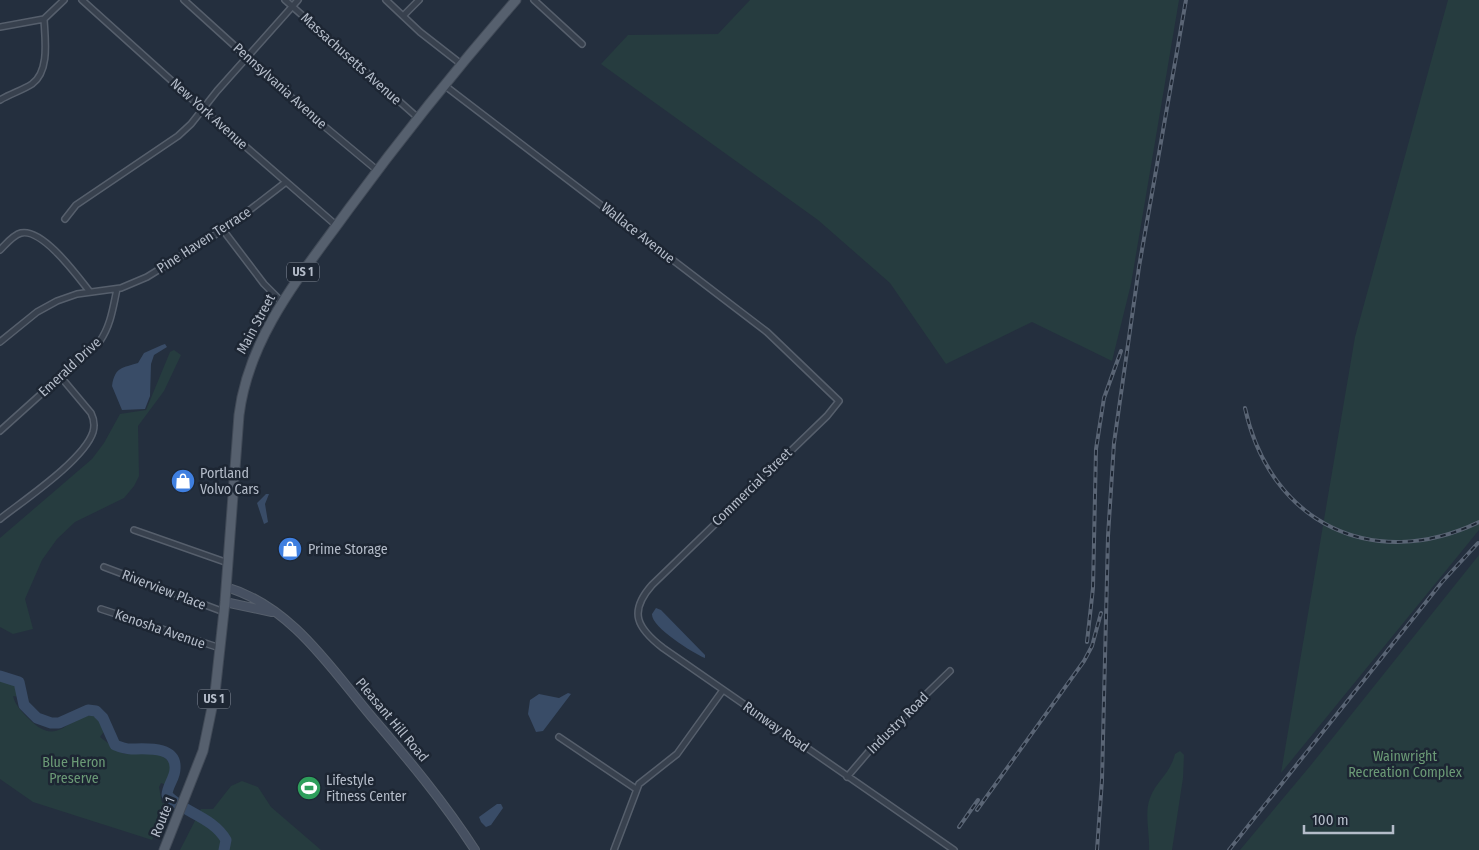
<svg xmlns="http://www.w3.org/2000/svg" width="1479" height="850" viewBox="0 0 1479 850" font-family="'Fira Sans Condensed',sans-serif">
	<rect width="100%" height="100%" fill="#242f3e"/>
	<!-- green -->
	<path fill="#263c3f" d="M750 0H1179L1131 284 1112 361 1032 322 946 364 890 283 818 220 601 64 628 35 718 34Z
		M1448 0H1479V530L1281 773 1355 337Z
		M174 350 181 355 164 391 138 426 139 476 134 486 124 498 75 522 57 539 42 560 25 599 33 629 13 634 0 627V538L92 459 104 443 120 414 146 410 170 352Z
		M1479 555V850H1240L1311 765Z
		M0 680 8 681 18 688 19 697 13 696C15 705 22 712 28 718 59 750 65 715 96 715L105 730 100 737C104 740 118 751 122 753 128 756 136 750 142 750 154 750 171 758 173 771L170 775V783L167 785 161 783 159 787 162 803 167 804 152 840 33 802 0 779Z
		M1180 751 1184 755 1183 778 1172 850H1149C1150 834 1144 813 1150 798 1157 780 1170 774 1175 754Z
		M242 781 258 787 271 807 321 850H180L201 809H213L231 786Z"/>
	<!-- water -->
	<path fill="#394c67" d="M162 345 165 344 167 347 154 355 151 364 150 396 145 409 122 410 112 386C115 366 123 368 138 363L144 353Z
		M266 494H269L265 504 268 522 264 524 257 503Z
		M656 608 661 610 705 655V658C693 653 651 627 652 614Z
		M568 693 571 694 543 731 536 732 528 714 530 700 539 694 559 698Z
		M497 804H501L503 808 491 825 486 827 481 822 479 817Z"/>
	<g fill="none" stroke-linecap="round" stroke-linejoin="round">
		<!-- river -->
		<path stroke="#394c67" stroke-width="11" d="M0 676 19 682 24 705 37 718 51 723H59L88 710 96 711 103 718 115 745C120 747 125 749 131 749 144 749 177 745 175 769 175 778 167 786 167 795 184 813 213 817 226 840L224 850"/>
		<!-- street casing -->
		<g stroke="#565f6c" stroke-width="8">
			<path id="street" d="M82 0 223 127 337 226
				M184 0 312 116 378 171
				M285 0 417 117
				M386 0 420 32 461 64
				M534 0 582 44
				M403 16 419 0
				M0 27 44 19 64 0
				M444 85 767 332 839 401 827 416 652 585C628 612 637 628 663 648L954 850
				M0 100C10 94 23 90 32 84 50 71 45 39 44 19
				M65 219 76 205 178 136 191 124 217 91 298 0
				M223 230 264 284 282 302
				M0 250C6 244 13 235 21 233 43 228 78 277 90 292
				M0 342 37 312 57 301 77 294 121 288 147 277 229 226 286 182
				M0 431 100 341C111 325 113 307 117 289
				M0 519C24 500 84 460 93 432 95 425 94 419 91 413L60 376
				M134 530 228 563
				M104 567 224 612
				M101 609 220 648
				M559 737 636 789
				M847 777 876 743 950 671
				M614 850 639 784 677 754 723 690"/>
		</g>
		<!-- secondary casing -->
		<g stroke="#565f6c" stroke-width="10">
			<path id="secondary" d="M226 587C291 606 330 667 371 716 408 759 444 802 475 850
				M225 602 272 612"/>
		</g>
		<!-- primary casing -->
		<g stroke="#414a57" stroke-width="11">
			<path id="primary" d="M164 850 203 751 215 693 225 602 239 415C249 335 302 274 348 210 401 138 457 68 516 0"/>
		</g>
		<!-- street -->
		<use href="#street" stroke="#38414e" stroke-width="5"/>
		<!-- secondary -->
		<use href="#secondary" stroke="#465061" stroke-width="8"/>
		<!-- primary -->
		<use href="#primary" stroke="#56606e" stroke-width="9"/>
		<!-- rail casing -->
		<g stroke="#5a6575" stroke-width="4">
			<path id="rail" d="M1245 408C1270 523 1373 573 1479 522
				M1087 642 1093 588 1096 449 1104 398 1121 351
				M977 810 1084 661 1092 646 1101 613
				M959 827 978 800
				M1097 850 1102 780 1108 536 1114 443 1139 267 1186 0
				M1229 850 1442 582 1478 543"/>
		</g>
		<!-- rail -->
		<use href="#rail" stroke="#1d2633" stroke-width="2" stroke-dasharray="5.5" stroke-linecap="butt"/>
	</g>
	<!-- icons -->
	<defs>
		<g id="shop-disc" transform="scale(1.25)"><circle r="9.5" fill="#3f7fe0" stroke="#1d2633"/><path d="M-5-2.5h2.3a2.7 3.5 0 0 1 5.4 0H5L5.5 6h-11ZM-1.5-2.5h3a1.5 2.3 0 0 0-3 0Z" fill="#fff"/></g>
		<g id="stadium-disc" transform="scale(1.25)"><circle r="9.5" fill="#2e9e5b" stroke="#1d2633"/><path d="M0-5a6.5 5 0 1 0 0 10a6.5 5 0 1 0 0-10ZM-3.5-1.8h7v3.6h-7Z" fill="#fff"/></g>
	</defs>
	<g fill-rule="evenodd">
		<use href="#shop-disc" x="183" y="481"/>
		<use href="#shop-disc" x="290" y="549"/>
		<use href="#stadium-disc" x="309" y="788"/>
	</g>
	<g text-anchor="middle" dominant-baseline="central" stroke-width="5" stroke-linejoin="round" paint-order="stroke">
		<!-- shield labels -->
		<g fill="#1d2633" stroke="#878f9c" stroke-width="1">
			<rect x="287" y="262.5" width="32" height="19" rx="4"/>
			<rect x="198" y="689.5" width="32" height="19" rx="4"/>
		</g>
		<g font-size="12" font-weight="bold" fill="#b4bcc9">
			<text x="303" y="272">US 1</text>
			<text x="214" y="699">US 1</text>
		</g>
		<!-- street labels -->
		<g font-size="14" fill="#b4bcc9" stroke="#1d2633">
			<text transform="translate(351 59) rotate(42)">Massachusetts Avenue</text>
			<text transform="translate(280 86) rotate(42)">Pennsylvania Avenue</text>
			<text transform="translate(209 114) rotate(42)">New York Avenue</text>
			<text transform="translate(638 233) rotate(38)">Wallace Avenue</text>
			<text transform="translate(204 240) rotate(-33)">Pine Haven Terrace</text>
			<text transform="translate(256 324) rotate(-62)">Main Street</text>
			<text transform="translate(70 367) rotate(-43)">Emerald Drive</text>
			<text transform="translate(752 487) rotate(-44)">Commercial Street</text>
			<text transform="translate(164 590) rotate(21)">Riverview Place</text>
			<text transform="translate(160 629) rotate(19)">Kenosha Avenue</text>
			<text transform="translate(392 720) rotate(50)">Pleasant Hill Road</text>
			<text transform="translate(898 723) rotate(-45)">Industry Road</text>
			<text transform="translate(776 727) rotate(35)">Runway Road</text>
			<text transform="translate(163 817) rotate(-68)">Route 1</text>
		</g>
		<!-- poi labels -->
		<g font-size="14" fill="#b4bcc9" stroke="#1d2633" text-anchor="start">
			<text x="200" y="473">Portland<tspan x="200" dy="16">Volvo Cars</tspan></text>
			<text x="308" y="549">Prime Storage</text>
			<text x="326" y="780">Lifestyle<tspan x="326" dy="16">Fitness Center</tspan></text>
		</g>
		<!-- park labels -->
		<g font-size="14" fill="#6b9a76" stroke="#1d2633">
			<text x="1405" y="756">Wainwright<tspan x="1405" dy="16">Recreation Complex</tspan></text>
			<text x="74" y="762">Blue Heron<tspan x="74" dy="16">Preserve</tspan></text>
		</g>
	</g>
	<!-- scale -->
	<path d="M1304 825v8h89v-8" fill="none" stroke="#b4bcc9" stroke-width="2.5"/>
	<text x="1312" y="825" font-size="15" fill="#b4bcc9" stroke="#1d2633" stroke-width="4" paint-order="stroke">100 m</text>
</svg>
